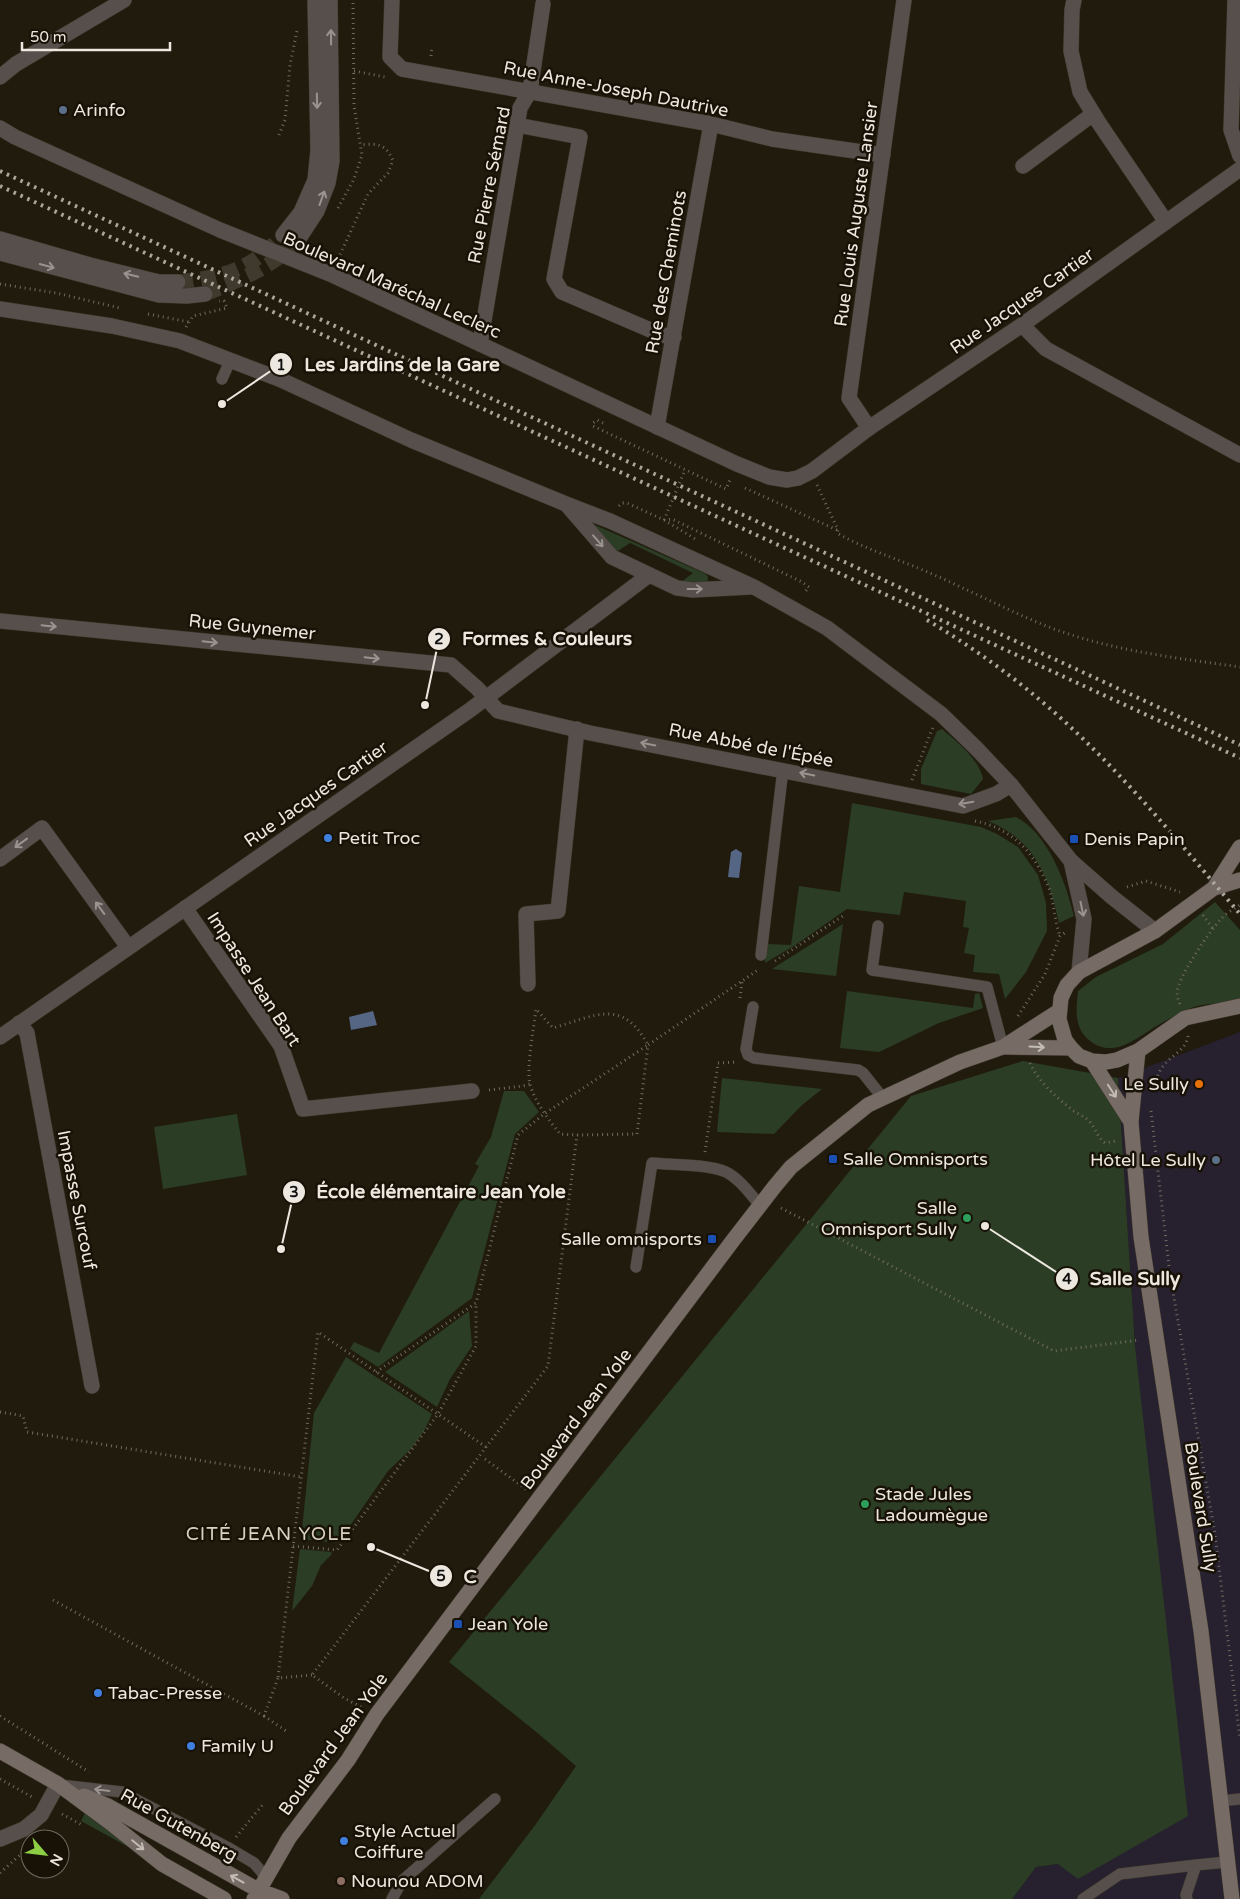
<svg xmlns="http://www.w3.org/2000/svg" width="1240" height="1899" viewBox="0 0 1240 1899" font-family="'Varela Round',sans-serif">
	<rect width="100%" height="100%" fill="#211b0e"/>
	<!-- commercial -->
	<path fill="#26202f" d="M1240 1032V1899H1012L1036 1867 1058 1864 1135 1346 1118 1078Z"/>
	<!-- green -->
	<path fill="#2b3d25" d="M595 525 706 574 708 577 707 584 680 583 693 573 630 543 615 553 595 531Z
		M942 729C956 741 980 760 983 779L971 794 921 784V769L937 731Z
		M852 803 981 827 997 834 1018 847 1038 875 1046 903 1047 931 1026 972 1005 999 999 974 973 972 975 955 964 953 969 928 963 927 966 901 904 892 900 915 847 909 794 946 765 963 766 944 791 945 799 886 840 892Z
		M1016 817C1048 833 1066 883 1074 916L1059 923C1049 877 1035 840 988 821Z
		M1215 902 1240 930V1001C1225 1003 1205 1003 1191 1008 1181 1013 1170 1018 1160 1024 1138 1036 1114 1061 1089 1040 1074 1028 1076 1009 1078 991L1096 977 1163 944Z
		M843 924 836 976 772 969Z
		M847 991 973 1008 975 994 979 993 983 1008 939 1023 879 1052 840 1048Z
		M1023 1061 1118 1078 1135 1346 1188 1816 1078 1879 1058 1864 1036 1867 1012 1899H479L536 1824 576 1766 540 1735 449 1662 911 1096Z
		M722 1078 822 1089 801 1106 774 1134 717 1132Z
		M504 1091H524L539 1112 515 1134 472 1298 378 1367 350 1349 354 1342 379 1353 479 1166 475 1164 491 1137Z
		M237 1114 247 1175 163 1189 154 1127Z
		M469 1311 472 1346 450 1379 437 1407 385 1372Z
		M346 1357 432 1414 424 1431 411 1449 388 1471 338 1543 301 1539 314 1413Z
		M300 1549 331 1552 332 1554 321 1565 312 1586 292 1611Z
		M86 1811 132 1849 81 1821Z"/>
	<!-- water -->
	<path fill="#556685" d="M736 849 742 853 739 878 728 877 731 852Z
		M373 1011 377 1025 351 1030 349 1017Z"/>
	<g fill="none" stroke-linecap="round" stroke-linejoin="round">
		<!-- minor-tunnel -->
		<path stroke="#3f3a2d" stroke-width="15" stroke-dasharray="15 8" stroke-linecap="butt" d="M178 282C226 276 249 271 283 235
			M205 294C239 280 272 268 298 240"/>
		<!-- service casing -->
		<g stroke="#3d382b" stroke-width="12">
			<path id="service" d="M222 379 230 361
				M878 926 872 970 987 987 1003 1047
				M761 955 783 769
				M753 1007 746 1049 748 1055 754 1058 858 1070 863 1073 882 1097
				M636 1267 652 1163C672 1165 708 1164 726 1172 740 1179 750 1194 760 1205
				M60 1785 122 1792 227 1847 254 1863 266 1877
				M1220 1801 1240 1799
				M392 1899 402 1881 495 1799
				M1083 1899 1120 1874 1196 1865
				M1187 1899 1186 1895 1196 1865 1227 1862"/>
		</g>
		<!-- minor casing -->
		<g stroke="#3d382b" stroke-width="16">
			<path id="minor" d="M392 0 390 57 402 69 711 124 772 139 883 155
				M1074 0 1072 10 1071 51 1080 92 1099 123 1166 222
				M1235 0 1231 130 1240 156
				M0 77 16 64 124 0
				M517 125 580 137 554 279 562 292 662 335 674 337
				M1023 166 1093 114
				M283 235 301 212 315 180 318 150 315 0
				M0 239 90 265 159 282H178
				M298 240 317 211 328 183 332 161 330 0
				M0 253 159 295 187 296 205 294
				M1022 325 1046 349 1240 455
				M480 344 520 108 530 91 543 4
				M657 427 711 124
				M869 428 849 398 904 0
				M0 621 451 665 477 688 498 711 590 733 963 806 996 794 1011 785
				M0 859 42 828 128 947
				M185 908 281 1046 303 1109 472 1091
				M528 984 526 914 558 911 577 729
				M19 1023 27 1033 92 1386
				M0 1839 24 1829 41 1815 58 1784"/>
		</g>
		<!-- tertiary casing -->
		<g stroke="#3d382b" stroke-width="16">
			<path id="tertiary" d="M0 128 15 137 220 230 330 274 737 464 769 477 787 480 798 478 812 471 869 428 1022 325 1240 169
				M0 309 112 326 180 341 279 379 411 440 566 504 610 521 754 587 827 628 941 714 976 748 1011 785 1071 861 1112 897 1155 931
				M567 505 612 557 677 588 693 590 750 587
				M1071 861 1084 919 1079 972
				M0 1037 470 710 649 575"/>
		</g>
		<!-- secondary casing -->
		<g stroke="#3d382b" stroke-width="16">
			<path id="secondary" d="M1240 880 1214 888 1155 931 1079 972 1067 985 1061 998 1059 1019 1065 1040 1071 1048 1079 1056 1092 1061 1106 1062 1117 1060 1138 1051 1185 1018 1240 1006
				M1214 888 1240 847
				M1005 1047 1071 1048
				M1138 1051 1131 1122 1141 1237 1201 1631 1232 1899
				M1092 1061 1131 1122
				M0 1751 58 1784 108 1821 162 1864 224 1899
				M84 1796 108 1806 258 1890 282 1899
				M254 1899 289 1838 348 1760 377 1714 734 1239 775 1186 791 1167 868 1105 960 1062 1003 1047 1059 1011"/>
		</g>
		<!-- path -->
		<path stroke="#706b5f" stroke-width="3" stroke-dasharray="1 4" stroke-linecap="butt" d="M431 56 432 47
			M354 71 385 77
			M279 135 285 120 290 65 297 31
			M338 208 354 179 362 155 354 106 353 0
			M338 259 368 194 388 173 393 160C385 144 378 143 361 145
			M0 284 56 293 120 308
			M148 314 189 322
			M186 327 193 316 227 308 224 301H219
			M603 423 597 420 593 423V426L726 489 730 480
			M817 485 838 530 837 533C865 549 895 558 925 571 968 589 1010 612 1054 629 1114 651 1177 658 1240 667
			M745 488 837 530
			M619 506 622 503H627L664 520 697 540
			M664 520 672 519 802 582 809 587 805 592
			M664 520 685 470
			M912 780 933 727
			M975 821C1006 827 1027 845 1042 873 1045 879 1048 885 1050 891 1054 906 1055 921 1060 936
			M1127 887 1146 881 1180 892
			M1203 915 1213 929
			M775 961 843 916
			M740 998 742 982
			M1180 1004C1177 997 1176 992 1179 985 1184 969 1209 932 1221 919 1226 913 1234 909 1240 905
			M1018 1016 1045 974 1060 936 1066 932
			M1030 1063C1038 1081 1055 1096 1071 1109 1077 1114 1085 1116 1090 1122 1096 1129 1097 1137 1105 1143L1116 1141
			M489 1090 523 1086 530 1084
			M1153 1090C1156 1081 1158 1071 1165 1064 1173 1054 1186 1050 1188 1036
			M1151 1111 1170 1275 1215 1534 1240 1739
			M705 1152 718 1063 736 1062
			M781 1208 1054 1351 1139 1340
			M376 1372 476 1303 518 1135 544 1114 648 1045C622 997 595 1016 553 1028L536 1009C534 1027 526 1068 530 1084 534 1101 549 1120 560 1134L577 1135 637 1134 648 1045 758 970
			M0 1412 23 1416 27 1432 301 1477
			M485 1459 527 1490
			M293 1546 337 1550 438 1414 476 1346V1303
			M53 1600 264 1716 278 1678
			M312 1675 278 1678 318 1332 486 1447
			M361 1707 344 1698 312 1675 548 1366 577 1135
			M0 1716 89 1772
			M264 1716 286 1731
			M0 1779 32 1797
			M62 1814 82 1825
			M236 1837 264 1803
			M0 1873 22 1853 24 1846"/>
		<!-- service -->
		<use href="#service" stroke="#564f4b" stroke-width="11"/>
		<!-- minor -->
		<use href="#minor" stroke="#564f4b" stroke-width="15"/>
		<!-- tertiary -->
		<use href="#tertiary" stroke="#564f4b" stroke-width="15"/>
		<!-- secondary -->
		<use href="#secondary" stroke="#776b65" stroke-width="15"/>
		<!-- rail -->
		<path stroke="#aca79d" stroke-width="4" stroke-dasharray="2.5 5" stroke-linecap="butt" d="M0 171 1240 745
			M0 186 1240 758
			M927 620C969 645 1010 674 1047 706 1119 768 1179 842 1240 914"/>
	</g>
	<!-- one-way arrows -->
	<defs><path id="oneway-shaft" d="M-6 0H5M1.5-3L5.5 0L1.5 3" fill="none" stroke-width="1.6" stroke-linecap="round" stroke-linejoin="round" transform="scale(1.25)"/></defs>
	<g stroke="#9a948e">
		<use href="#oneway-shaft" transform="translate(331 37) rotate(-91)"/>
		<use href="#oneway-shaft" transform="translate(317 101) rotate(89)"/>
		<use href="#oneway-shaft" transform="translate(322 198) rotate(-70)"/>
		<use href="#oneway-shaft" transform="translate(47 266) rotate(15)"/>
		<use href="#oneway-shaft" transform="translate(131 275) rotate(-166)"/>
		<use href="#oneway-shaft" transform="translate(598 541) rotate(49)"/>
		<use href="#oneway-shaft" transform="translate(695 589)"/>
		<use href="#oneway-shaft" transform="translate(49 626) rotate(6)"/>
		<use href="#oneway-shaft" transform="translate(210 642) rotate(6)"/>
		<use href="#oneway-shaft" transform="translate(372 658) rotate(6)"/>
		<use href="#oneway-shaft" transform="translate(648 744) rotate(-169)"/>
		<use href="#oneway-shaft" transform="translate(807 774) rotate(-168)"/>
		<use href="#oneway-shaft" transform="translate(966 803) rotate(170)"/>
		<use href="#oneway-shaft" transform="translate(21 843) rotate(144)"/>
		<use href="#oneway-shaft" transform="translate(100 908) rotate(-126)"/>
		<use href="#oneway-shaft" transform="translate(1082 909) rotate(78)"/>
		<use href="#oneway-shaft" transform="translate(102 1790) rotate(-173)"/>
	</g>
	<g stroke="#c3bcb4">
		<use href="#oneway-shaft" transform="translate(1037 1047) rotate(3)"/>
		<use href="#oneway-shaft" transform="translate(1112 1091) rotate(57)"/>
		<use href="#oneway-shaft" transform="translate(138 1845) rotate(39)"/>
		<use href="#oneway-shaft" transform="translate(237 1879) rotate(-151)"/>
	</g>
	<!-- markers -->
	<g fill="#5c6f8a" stroke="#181206" stroke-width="2">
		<circle cx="63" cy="110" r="5"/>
		<circle cx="1216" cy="1160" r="5"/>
	</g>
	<g fill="#3f7fe0" stroke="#181206" stroke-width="2">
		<circle cx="328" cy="838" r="5"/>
		<circle cx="98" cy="1693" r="5"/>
		<circle cx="191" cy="1746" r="5"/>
		<circle cx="344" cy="1841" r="5"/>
	</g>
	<g fill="#1a4fb4" stroke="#181206" stroke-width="2">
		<rect x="1069" y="834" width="10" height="10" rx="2.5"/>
		<rect x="828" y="1154" width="10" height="10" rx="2.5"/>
		<rect x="707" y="1234" width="10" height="10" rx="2.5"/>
		<rect x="453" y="1619" width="10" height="10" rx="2.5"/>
	</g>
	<circle fill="#e8710a" stroke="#181206" stroke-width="2" cx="1199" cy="1084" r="5"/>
	<g fill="#2e9e5b" stroke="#181206" stroke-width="2">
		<circle cx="967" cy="1218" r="5"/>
		<circle cx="865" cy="1504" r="5"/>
	</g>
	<circle fill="#8d6e63" stroke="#181206" stroke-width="2" cx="341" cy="1881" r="5"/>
	<g text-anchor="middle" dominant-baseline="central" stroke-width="5" stroke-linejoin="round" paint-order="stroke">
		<!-- street labels -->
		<g font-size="18" fill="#ece8df" stroke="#181206">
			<text transform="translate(616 89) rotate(11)">Rue Anne-Joseph Dautrive</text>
			<text transform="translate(489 185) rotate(-79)">Rue Pierre Sémard</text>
			<text transform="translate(856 214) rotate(-82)">Rue Louis Auguste Lansier</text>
			<text transform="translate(666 272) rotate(-80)">Rue des Cheminots</text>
			<text transform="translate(392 285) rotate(24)">Boulevard Maréchal Leclerc</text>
			<text transform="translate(1022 301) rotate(-35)">Rue Jacques Cartier</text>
			<text transform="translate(252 627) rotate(6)">Rue Guynemer</text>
			<text transform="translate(751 745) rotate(11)">Rue Abbé de l'Épée</text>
			<text transform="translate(316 794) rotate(-35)">Rue Jacques Cartier</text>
			<text transform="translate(254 979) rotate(57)">Impasse Jean Bart</text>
			<text transform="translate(77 1200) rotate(79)">Impasse Surcouf</text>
			<text transform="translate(576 1419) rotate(-53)">Boulevard Jean Yole</text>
			<text transform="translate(1201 1507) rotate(81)">Boulevard Sully</text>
			<text transform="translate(333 1744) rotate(-54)">Boulevard Jean Yole</text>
			<text transform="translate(179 1825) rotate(29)">Rue Gutenberg</text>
		</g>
		<!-- poi labels -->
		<g font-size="18" fill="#ece8df" stroke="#181206" text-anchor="start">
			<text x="73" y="110">Arinfo</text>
			<text x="338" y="838">Petit Troc</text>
			<text x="1084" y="839">Denis Papin</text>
			<text x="1189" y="1084" text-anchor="end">Le Sully</text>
			<text x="843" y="1159">Salle Omnisports</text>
			<text x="1206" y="1160" text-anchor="end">Hôtel Le Sully</text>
			<text x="957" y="1208" text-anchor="end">Salle<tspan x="957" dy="21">Omnisport Sully</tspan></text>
			<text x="702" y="1239" text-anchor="end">Salle omnisports</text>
			<text x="875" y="1494">Stade Jules<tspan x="875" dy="21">Ladoumègue</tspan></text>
			<text x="468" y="1624">Jean Yole</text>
			<text x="108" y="1693">Tabac-Presse</text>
			<text x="201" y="1746">Family U</text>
			<text x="354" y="1831">Style Actuel<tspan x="354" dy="21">Coiffure</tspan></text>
			<text x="351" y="1881">Nounou ADOM</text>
		</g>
		<!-- neighbourhood labels -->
		<g font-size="19" letter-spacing="1" fill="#d9d1c0" stroke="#181206">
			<text x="269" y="1534">CITÉ JEAN YOLE</text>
		</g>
	</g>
	<!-- callouts -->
	<path fill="none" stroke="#ece8df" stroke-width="2" d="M222 404L281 364M425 705L439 639M281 1249L294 1192M985 1226L1067 1279M371 1547L441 1576"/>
	<g fill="#ece8df" stroke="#181206" stroke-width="2">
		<circle cx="222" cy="404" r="5"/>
		<circle cx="425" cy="705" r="5"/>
		<circle cx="281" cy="1249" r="5"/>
		<circle cx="985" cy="1226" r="5"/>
		<circle cx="371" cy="1547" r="5"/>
		<circle cx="281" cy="364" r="12"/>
		<circle cx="439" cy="639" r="12"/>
		<circle cx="294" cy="1192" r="12"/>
		<circle cx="1067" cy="1279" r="12"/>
		<circle cx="441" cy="1576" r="12"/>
	</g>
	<g font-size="15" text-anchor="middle" font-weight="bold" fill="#111">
		<text x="281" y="370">1</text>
		<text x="439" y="644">2</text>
		<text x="294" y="1197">3</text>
		<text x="1067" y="1284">4</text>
		<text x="441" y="1581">5</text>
	</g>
	<g font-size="19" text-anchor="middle" font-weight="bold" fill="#ece8df" stroke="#181206" stroke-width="5" stroke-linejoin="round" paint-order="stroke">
		<text x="402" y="371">Les Jardins de la Gare</text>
		<text x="547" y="645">Formes &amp; Couleurs</text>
		<text x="441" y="1198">École élémentaire Jean Yole</text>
		<text x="1135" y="1285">Salle Sully</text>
		<text x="470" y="1583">C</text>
	</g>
	<!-- north arrow -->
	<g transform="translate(45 1854) rotate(118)"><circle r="24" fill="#181206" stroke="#6d685d"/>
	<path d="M0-4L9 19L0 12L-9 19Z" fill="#8dce44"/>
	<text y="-8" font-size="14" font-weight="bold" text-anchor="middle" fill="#ece8df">N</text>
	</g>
	<!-- scale -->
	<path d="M22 42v8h148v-8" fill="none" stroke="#ece8df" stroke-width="2.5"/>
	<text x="30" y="42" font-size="15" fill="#ece8df" stroke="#181206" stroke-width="4" paint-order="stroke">50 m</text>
</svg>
